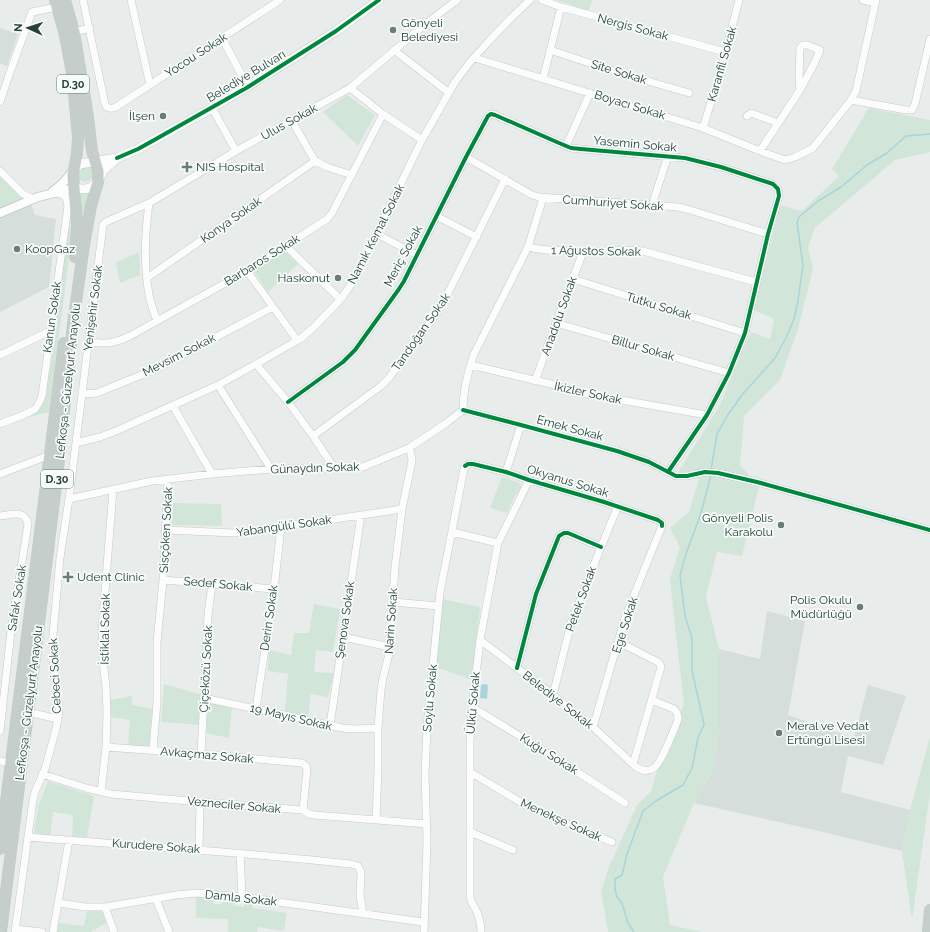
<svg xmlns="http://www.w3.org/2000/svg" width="930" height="932" viewBox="0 0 930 932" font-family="Raleway,sans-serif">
	<rect width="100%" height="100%" fill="#e8edeb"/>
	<!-- built -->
	<path fill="#d6dedb" d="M0 28 18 34 7 66 0 63Z
		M31 204 35 215 56 219 49 287 0 312V216Z
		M767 611 805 621 788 715 854 738 868 685 906 696 883 765 848 756 841 792 910 810 902 851 810 829 694 803 715 766 719 727V649L760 659Z"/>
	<!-- green -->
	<path fill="#d1e6d8" d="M557 0H593L588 11Z
		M347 95 375 115 358 146 323 112Z
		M869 108 930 120V152L895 160 815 228 808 248 813 269 798 329 780 380 744 416 740 465 759 487 742 556 717 552 706 597 719 649V727L715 766 694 803 663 877 670 925 702 932H608L601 892 608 869 637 805 651 791 657 771 684 704 676 636 670 579 680 547 670 528 689 512 699 479 677 474 720 405 751 332 770 339 774 319 754 310 780 205 802 211 839 176 832 169Z
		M89 166 93 170C94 180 86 186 78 178V170L80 168Z
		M0 170 28 197 0 207Z
		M91 190 74 288H72L77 255 78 191Z
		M69 218 71 235 69 258 49 412 29 417V413C38 410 41 407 45 399L54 346 67 221Z
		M285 251 298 264 268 292 254 271Z
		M139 252 140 275 120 283 116 263Z
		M502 477 520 483 521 488 517 494 515 495 507 513 490 508Z
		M171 503 221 504 222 526 170 525Z
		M442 599 480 607 472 680 436 667Z
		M314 604 340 609 333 652 316 650 314 672 334 673 328 697 311 694 308 718 285 711 288 674 268 671 269 650 291 655 294 633H309Z
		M164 684 202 695 200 725 161 722Z
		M132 696V705L152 709 149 747 128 746 130 720 111 717 110 700Z
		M208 703 232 706 229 738 206 733Z
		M930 737V793L912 920 902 851 910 810Z
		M48 781 94 796 87 838 72 837 73 815 53 812 50 838 34 833 38 807Z
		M196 896 213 897V904H222L223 899 234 900 233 905 244 907V901L254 902 253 908 287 913 284 931 258 927 257 932H228V919L196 918Z
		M87 909C102 910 102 908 106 923L91 932H57L58 923 84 926Z"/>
	<!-- water -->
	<path fill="#a9d4db" d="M485 684 488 685 487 699 480 698 481 685Z"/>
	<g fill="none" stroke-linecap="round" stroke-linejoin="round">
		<!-- stream -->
		<path stroke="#a9d4db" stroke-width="1.5" d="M711 470 717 434 727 416 742 395 775 358 786 338 794 319 798 301 803 265 797 223 799 217 818 201 841 187 867 165 887 153 906 136 930 134
			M634 932 628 923 622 903 617 897 615 889V879L622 875 624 867 627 854 643 811 656 801 683 785 692 768 698 738 704 724 692 671V638L685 616 680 575 686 554 701 513 711 475"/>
		<!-- minor casing -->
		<g stroke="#c5cac8" stroke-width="8">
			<path id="minor" d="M83 0 105 104C107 109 111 109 116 107L280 0
				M131 0 150 85
				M542 0 561 7 725 52
				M863 0 875 3
				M74 32 90 28
				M222 38 248 87
				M394 50 448 92
				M550 50 617 72 689 93
				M475 58 703 128 760 151 785 160 795 157 813 148 851 100 856 91 876 0
				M543 79 561 7
				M350 88 383 114 422 140
				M851 100 906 110H912L915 104 930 39
				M0 102 9 75 32 12 57 7
				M212 108 236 151
				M747 116 751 113 778 123
				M292 121 315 161 327 167 352 175
				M703 128 722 66 739 0
				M566 146 590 93
				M760 151 800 90 815 62 820 50 807 45H803L800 48 799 78 800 90
				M466 157 532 195 539 197 678 207 690 210 768 234
				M0 171 23 194 33 199
				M149 203C145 233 143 264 149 294 150 303 154 312 157 321
				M652 205 668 156
				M436 216 477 237
				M377 234 417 255
				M286 246 340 299
				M528 247C551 252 578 252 603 251 616 251 630 249 643 251L756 282
				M247 271 297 340
				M147 278 315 161
				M573 279 745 333
				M556 323 729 373
				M88 342C108 344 112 344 130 336L247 271 327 219 332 213 383 114
				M0 355 50 331
				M256 364 288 402 313 436 334 468
				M471 365 555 385 575 392 707 415
				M535 381 556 323 583 252
				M218 385 271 469
				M82 394 97 393 156 369 273 307
				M288 402 343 362 355 350 399 289 404 281 466 157 488 116 491 114 495 115 559 143 571 148 581 149 685 158 721 167 773 184 778 189 779 196 768 234 745 333 729 373 707 415 668 472
				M173 406 212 474
				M463 410 521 425 617 451 649 462 676 476H687L705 472 718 473 757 482 930 530
				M463 410C463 391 468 371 474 354L528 247 543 198
				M0 424C9 420 29 414 36 408 39 404 40 400 42 396L68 206 66 197 63 195 57 193
				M313 436 381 386 389 378 436 314 444 301 505 179
				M76 443 100 437 116 431 218 385 256 364 300 339 313 328 342 298 353 281 422 140 455 82 470 62 489 41 511 18 530 0
				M506 472 521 425
				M0 474 50 455
				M69 499 152 481 212 474 271 469 350 468 363 467 370 464 409 448 445 424 463 410
				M0 516C11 515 25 509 28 524L11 631 0 731
				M166 530 234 533 281 527 402 509
				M452 532 498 543
				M163 580 274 589
				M393 602 438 606
				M343 637 390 647
				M480 640 553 695 593 727 636 767C642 771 648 772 654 768 661 763 675 728 678 719 678 716 678 716 677 713L674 709 652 700
				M619 642 658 662 660 664 661 667 633 764
				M517 668 536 594 559 536 564 533H568L601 547
				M553 695 571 623 601 547 618 506
				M204 698 256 709 342 728 354 729 378 728
				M472 707 562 762 625 803
				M256 709 274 589 281 527
				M28 712 58 719
				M330 725 361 515
				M106 747 201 754 302 763 306 766 307 770 303 810
				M153 750 157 702V642L163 580 168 480
				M201 754 208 615 212 584
				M0 761 12 764
				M470 772 532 809 548 816 612 842
				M42 774 86 788 111 794 200 802 303 810 309 814 314 815 427 824
				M101 792 106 747 107 713 106 687 103 660 102 629 113 490
				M376 820 378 770V728L381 690 383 678 389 654 395 567 402 509 412 461 411 454 409 448
				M470 832 513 850
				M28 837C136 846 244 852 351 864L358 866 361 872 360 895 363 914
				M199 849 200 802
				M240 853 242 897
				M156 899 169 932
				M59 903 85 907H105L176 895 197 893 242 897 423 922
				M105 907 114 932
				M15 929 42 932
				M15 932 33 800 35 792 45 769 56 729 58 719 59 709 53 661V634L60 558 69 499 103 225 106 222 149 203 236 151 350 88 422 27 457 0
				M53 932 69 840
				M424 932 427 841 425 774 427 727 440 592 464 469C466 465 468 463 473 464L506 472 529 480 604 502 658 520 662 523V526L644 570 625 618 593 727
				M481 932C481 926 480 920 478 915 476 908 471 904 470 896V742L472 707 480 640 498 543 529 480"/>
		</g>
		<!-- tertiary casing -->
		<g stroke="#c5cac8" stroke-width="10">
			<path id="tertiary" d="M53 191C62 185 68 178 74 169
				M0 213 38 197 74 188"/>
		</g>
		<!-- secondary casing -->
		<g stroke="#c3cbc8" stroke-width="10">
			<path id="secondary" d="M75 169 80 164 86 163 117 158 138 149 156 139 212 108 295 57 336 31 379 0
				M74 188C83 190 91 190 97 182 100 179 101 174 103 171 107 166 113 162 117 158"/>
		</g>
		<!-- trunk casing -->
		<g stroke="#c3ccc9" stroke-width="12">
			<path id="trunk" d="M55 0 64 31 72 73 78 137 77 153 73 175 77 226 75 257
				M0 849 64 343
				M1 932 58 469 73 324 84 245 91 206 98 182V171L92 151 87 110 74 32 65 0
				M928 932 930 910"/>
		</g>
		<!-- minor -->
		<use href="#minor" stroke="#fcfcfc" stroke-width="7"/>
		<!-- tertiary -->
		<use href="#tertiary" stroke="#fcfcfc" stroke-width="8"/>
		<!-- secondary -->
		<use href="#secondary" stroke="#fcfcfc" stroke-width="9"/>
		<!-- trunk -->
		<use href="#trunk" stroke="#c6cecc" stroke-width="11"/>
		<!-- cycleway casing -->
		<g stroke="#f7fbf9" stroke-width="6">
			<path id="cycleway" d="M117 158 138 149 156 139 248 87 336 31 379 0
				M288 402 343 362 355 350 399 289 404 281 466 157 488 116 491 114 495 115 559 143 571 148 581 149 685 158 721 167 773 184 778 189 779 196 768 234 745 333 729 373 707 415 668 472
				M463 410 521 425 617 451 649 462 676 476H687L705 472 718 473 757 482 930 530
				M465 466 468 464H473L506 472 529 480 604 502 658 520 662 523V526
				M517 668 536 594 559 536 564 533H568L601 547"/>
		</g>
		<!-- cycleway -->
		<use href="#cycleway" stroke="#00873e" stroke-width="4"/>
	</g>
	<!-- markers -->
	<g fill="#697e78" stroke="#f7fbf9" stroke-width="1.5">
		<circle cx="393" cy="30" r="4"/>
		<circle cx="163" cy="116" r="4"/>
		<path d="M185 161h4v4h4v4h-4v4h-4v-4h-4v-4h4z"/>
		<circle cx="17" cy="249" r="4"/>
		<circle cx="338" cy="278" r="4"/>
		<circle cx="781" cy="525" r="4"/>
		<path d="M66 571h4v4h4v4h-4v4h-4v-4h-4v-4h4z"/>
		<circle cx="860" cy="607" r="4"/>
		<circle cx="779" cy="733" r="4"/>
	</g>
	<g text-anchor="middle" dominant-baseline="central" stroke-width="3.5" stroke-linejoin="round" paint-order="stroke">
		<!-- shield labels -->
		<g fill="#f7fbf9" stroke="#637a73" stroke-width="1">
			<rect x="57" y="75" width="32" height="18" rx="3"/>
			<rect x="41" y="470" width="32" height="18" rx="3"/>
		</g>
		<g font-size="11" font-weight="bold" fill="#24423a">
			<text x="73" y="84">D.30</text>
			<text x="57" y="479">D.30</text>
		</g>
		<!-- poi labels -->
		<g font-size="12" fill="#24423a" stroke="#f7fbf9" text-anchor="start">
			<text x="401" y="23">Gönyeli<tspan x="401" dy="14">Belediyesi</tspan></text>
			<text x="155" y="116" text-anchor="end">İlşen</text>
			<text x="196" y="167">NIS Hospital</text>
			<text x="25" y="249">KoopGaz</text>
			<text x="330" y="278" text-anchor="end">Haskonut</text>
			<text x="773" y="518" text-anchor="end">Gönyeli Polis<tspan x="773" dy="14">Karakolu</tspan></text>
			<text x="77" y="577">Udent Clinic</text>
			<text x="852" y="600" text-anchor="end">Polis Okulu<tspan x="852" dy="14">Müdürlüğü</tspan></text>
			<text x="787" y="726">Meral ve Vedat<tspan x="787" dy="14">Ertüngü Lisesi</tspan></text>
		</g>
		<!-- street labels -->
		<g font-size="12" fill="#24423a" stroke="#f7fbf9">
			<text transform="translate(633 27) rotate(15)">Nergis Sokak</text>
			<text transform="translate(196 55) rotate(-33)">Yocou Sokak</text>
			<text transform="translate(722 64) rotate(-74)">Karanfil Sokak</text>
			<text transform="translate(619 72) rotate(17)">Site Sokak</text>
			<text transform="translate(246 76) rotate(-31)">Belediye Bulvarı</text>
			<text transform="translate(630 105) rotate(17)">Boyacı Sokak</text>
			<text transform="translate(289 122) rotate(-29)">Ulus Sokak</text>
			<text transform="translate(635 144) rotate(5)">Yasemin Sokak</text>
			<text transform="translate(613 203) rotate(4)">Cumhuriyet Sokak</text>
			<text transform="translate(231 220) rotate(-35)">Konya Sokak</text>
			<text transform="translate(376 234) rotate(-63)">Namık Kemal Sokak</text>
			<text transform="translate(596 251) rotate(1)">1 Ağustos Sokak</text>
			<text transform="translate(403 256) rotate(-62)">Meriç Sokak</text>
			<text transform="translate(262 260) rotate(-32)">Barbaros Sokak</text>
			<text transform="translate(659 306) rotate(17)">Tutku Sokak</text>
			<text transform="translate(93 308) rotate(-83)">Yenişehir Sokak</text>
			<text transform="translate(559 316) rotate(-70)">Anadolu Sokak</text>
			<text transform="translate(52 317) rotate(-82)">Kanun Sokak</text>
			<text transform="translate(421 332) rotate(-55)">Tandoğan Sokak</text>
			<text transform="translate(643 348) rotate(16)">Billur Sokak</text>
			<text transform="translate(179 355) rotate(-27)">Mevsim Sokak</text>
			<text transform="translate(68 381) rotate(-84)">Lefkoşa - Güzelyurt Anayolu</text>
			<text transform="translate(588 393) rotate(12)">İkizler Sokak</text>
			<text transform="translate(570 428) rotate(15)">Emek Sokak</text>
			<text transform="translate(315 468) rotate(-2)">Günaydın Sokak</text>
			<text transform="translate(568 481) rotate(17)">Okyanus Sokak</text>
			<text transform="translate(284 526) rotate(-8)">Yabangülü Sokak</text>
			<text transform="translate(166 530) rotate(-87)">Sisçöken Sokak</text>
			<text transform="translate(218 584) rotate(5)">Sedef Sokak</text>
			<text transform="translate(17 598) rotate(-81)">Safak Sokak</text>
			<text transform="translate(581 599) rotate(-70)">Petek Sokak</text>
			<text transform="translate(269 618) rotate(-82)">Derin Sokak</text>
			<text transform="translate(345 620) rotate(-82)">Şenova Sokak</text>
			<text transform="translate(391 621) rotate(-86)">Narin Sokak</text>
			<text transform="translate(625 625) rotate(-72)">Ege Sokak</text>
			<text transform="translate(105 629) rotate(-89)">İstiklal Sokak</text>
			<text transform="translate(206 669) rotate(-87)">Çiçeközü Sokak</text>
			<text transform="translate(55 676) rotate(-93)">Cebeci Sokak</text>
			<text transform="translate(430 698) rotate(-85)">Soylu Sokak</text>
			<text transform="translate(558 700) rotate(38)">Belediye Sokak</text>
			<text transform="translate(29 703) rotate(-83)">Lefkoşa - Güzelyurt Anayolu</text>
			<text transform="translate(473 703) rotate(-85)">Ülkü Sokak</text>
			<text transform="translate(291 717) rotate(13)">19 Mayıs Sokak</text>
			<text transform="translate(549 754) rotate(32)">Kuğu Sokak</text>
			<text transform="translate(207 755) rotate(5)">Avkaçmaz Sokak</text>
			<text transform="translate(234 805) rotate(5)">Vezneciler Sokak</text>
			<text transform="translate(561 820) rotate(24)">Menekşe Sokak</text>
			<text transform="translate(156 846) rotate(4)">Kurudere Sokak</text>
			<text transform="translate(241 898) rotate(6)">Damla Sokak</text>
		</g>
	</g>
	<!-- north arrow -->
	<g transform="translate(28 28) rotate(273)" stroke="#f7fbf9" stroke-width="3" paint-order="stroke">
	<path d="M0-3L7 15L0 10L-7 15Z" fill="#24423a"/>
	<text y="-6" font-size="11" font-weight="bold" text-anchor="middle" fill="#24423a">N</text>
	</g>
</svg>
